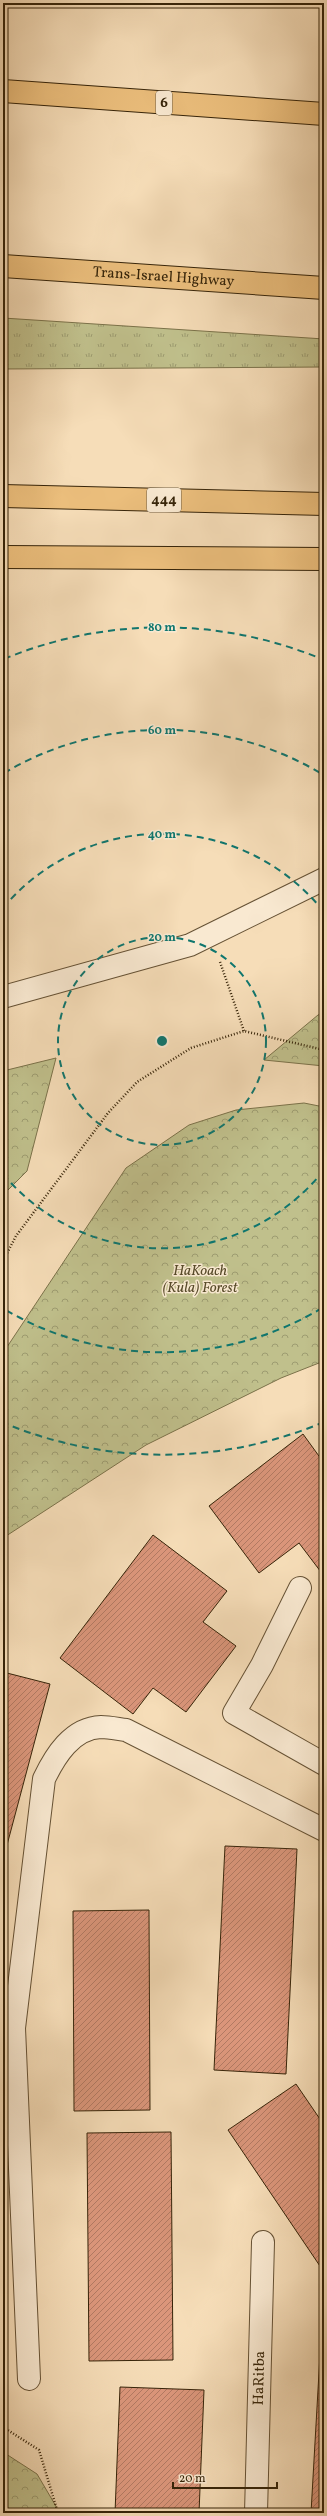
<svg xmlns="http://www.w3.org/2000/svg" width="327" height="2516" viewBox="0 0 327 2516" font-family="Vollkorn,serif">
	<defs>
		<pattern id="grass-tufts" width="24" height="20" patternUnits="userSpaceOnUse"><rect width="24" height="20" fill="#c0c08c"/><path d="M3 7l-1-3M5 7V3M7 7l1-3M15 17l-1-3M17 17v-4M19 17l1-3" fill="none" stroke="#9d9c71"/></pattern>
		<pattern id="forest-crowns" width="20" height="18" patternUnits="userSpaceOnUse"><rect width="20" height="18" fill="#c0c08c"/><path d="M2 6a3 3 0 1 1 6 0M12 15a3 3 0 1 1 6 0" fill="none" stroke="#9d9c71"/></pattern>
		<pattern id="building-hatch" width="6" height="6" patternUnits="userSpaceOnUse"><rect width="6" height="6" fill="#db967b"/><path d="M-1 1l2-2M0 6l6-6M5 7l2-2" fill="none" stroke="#b27a63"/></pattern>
	</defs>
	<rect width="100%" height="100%" fill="#f6ddb8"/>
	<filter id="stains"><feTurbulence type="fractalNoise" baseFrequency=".005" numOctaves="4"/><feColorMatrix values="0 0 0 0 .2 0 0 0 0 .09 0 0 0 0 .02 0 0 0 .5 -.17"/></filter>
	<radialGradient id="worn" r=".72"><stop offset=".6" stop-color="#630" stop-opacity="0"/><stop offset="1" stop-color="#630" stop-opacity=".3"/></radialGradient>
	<!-- grass -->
	<path fill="url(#grass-tufts)" stroke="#7b724a" d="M3 318 324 339V367L3 369Z"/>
	<!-- forest -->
	<path fill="url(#forest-crowns)" stroke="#7b724a" d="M324 1013V1066L264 1060 318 1015Z
		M56 1058 27 1171 3 1195V1071Z
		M304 1103 324 1107V1361L281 1378 146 1445 3 1538V1353L126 1168 189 1125 236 1110Z
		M3 2452 37 2474 60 2513H3Z"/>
	<!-- building -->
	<path fill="url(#building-hatch)" stroke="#362409" d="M303 1434 324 1463V1576L299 1543 259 1573 209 1506Z
		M153 1535 227 1591 203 1622 236 1646 186 1712 153 1688 133 1714 60 1658Z
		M3 1672 50 1684 3 1860Z
		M225 1846 297 1849 286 2074 214 2070Z
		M149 1910 150 2110 74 2111 73 1911Z
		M296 2084 324 2125V2272L228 2130Z
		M171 2132 173 2360 89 2361 87 2133Z
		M322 2319H324V2513H311Z
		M120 2387 204 2390 199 2513H115Z"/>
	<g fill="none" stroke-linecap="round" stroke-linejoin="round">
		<!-- minor casing -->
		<g stroke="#665235" stroke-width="24">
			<g id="minor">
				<path d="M3 997 190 945 324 879"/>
				<path d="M300 1588 262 1665 234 1713 324 1764"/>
				<path d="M29 2379 14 2028 44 1779C55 1756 72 1728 101 1727 109 1727 118 1729 126 1730L324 1830"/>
				<path id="s1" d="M256 2513 263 2242"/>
			</g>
		</g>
		<!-- major casing -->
		<g stroke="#362409" stroke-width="24">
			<path id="major" d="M3 496 324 504
				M3 557 324 559"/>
		</g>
		<!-- highway casing -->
		<g stroke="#362409" stroke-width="24">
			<g id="highway">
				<path d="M3 91 324 114"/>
				<path id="s2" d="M3 266 324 288"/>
			</g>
		</g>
		<!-- path -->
		<path stroke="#362409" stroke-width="2.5" stroke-dasharray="1 2" stroke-linecap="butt" d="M220 962 244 1031
			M3 1261 16 1236 108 1113 137 1082 191 1048 244 1031 324 1050
			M3 2427 39 2450 58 2513"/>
		<!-- minor -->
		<use href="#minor" stroke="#f9e9d1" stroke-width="22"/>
		<!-- major -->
		<use href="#major" stroke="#ebbe7c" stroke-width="22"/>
		<!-- highway -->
		<use href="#highway" stroke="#ebbe7c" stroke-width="22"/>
	</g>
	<!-- distance rings -->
	<g fill="none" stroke="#0f766e" stroke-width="2" stroke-dasharray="7 5">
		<circle cx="162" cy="1041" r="104"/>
		<path d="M324 1170A207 207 0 0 1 3 1174M3 908A207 207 0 0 1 324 912"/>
		<path d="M322 1308A311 311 0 0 1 4 1309M4 773A311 311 0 0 1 322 774"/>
		<path d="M324 1422A414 414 0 0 1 4 1423M4 659A414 414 0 0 1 324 660"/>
	</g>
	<g text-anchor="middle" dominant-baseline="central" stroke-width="3" stroke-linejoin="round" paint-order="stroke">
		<!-- shield labels -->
		<g fill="#f9e9d1" stroke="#705f45" stroke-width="1">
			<rect x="156" y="91" width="16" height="24" rx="3"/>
			<rect x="147" y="488" width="34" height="24" rx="3"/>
		</g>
		<g font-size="14" font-weight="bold" fill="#362409">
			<text x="164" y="103">6</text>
			<text x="164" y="500">444</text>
		</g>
		<!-- street labels -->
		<g font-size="15" fill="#362409" stroke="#f9e9d1">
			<text stroke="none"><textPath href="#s2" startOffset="161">Trans-Israel Highway</textPath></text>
			<text stroke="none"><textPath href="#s1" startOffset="135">HaRitba</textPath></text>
		</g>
		<!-- park labels -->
		<g font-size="15" font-style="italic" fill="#584b2a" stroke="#f9e9d1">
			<text x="200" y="1271">HaKoach<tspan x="200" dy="17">(Kula) Forest</tspan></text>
		</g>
	</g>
	<circle cx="162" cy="1041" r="6" fill="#0f766e" stroke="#f9e9d1" stroke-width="2"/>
	<g font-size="12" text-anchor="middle" font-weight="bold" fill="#0f766e" stroke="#f9e9d1" stroke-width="3" stroke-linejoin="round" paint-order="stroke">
		<text x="162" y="631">80 m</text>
		<text x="162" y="734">60 m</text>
		<text x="162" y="838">40 m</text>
		<text x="162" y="941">20 m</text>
	</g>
	<!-- margin -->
	<rect width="327" height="2516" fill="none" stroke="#f6ddb8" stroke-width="16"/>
	<rect x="4" y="4" width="319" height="2508" fill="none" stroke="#362409" stroke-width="2"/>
	<rect x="8" y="8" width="311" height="2500" fill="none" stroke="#362409"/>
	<!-- scale -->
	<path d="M173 2482v6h104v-6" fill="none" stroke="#362409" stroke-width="2"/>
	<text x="179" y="2482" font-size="12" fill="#362409" stroke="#f9e9d1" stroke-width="3" paint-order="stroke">20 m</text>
	<rect width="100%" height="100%" filter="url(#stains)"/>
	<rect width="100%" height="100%" fill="url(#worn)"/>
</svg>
